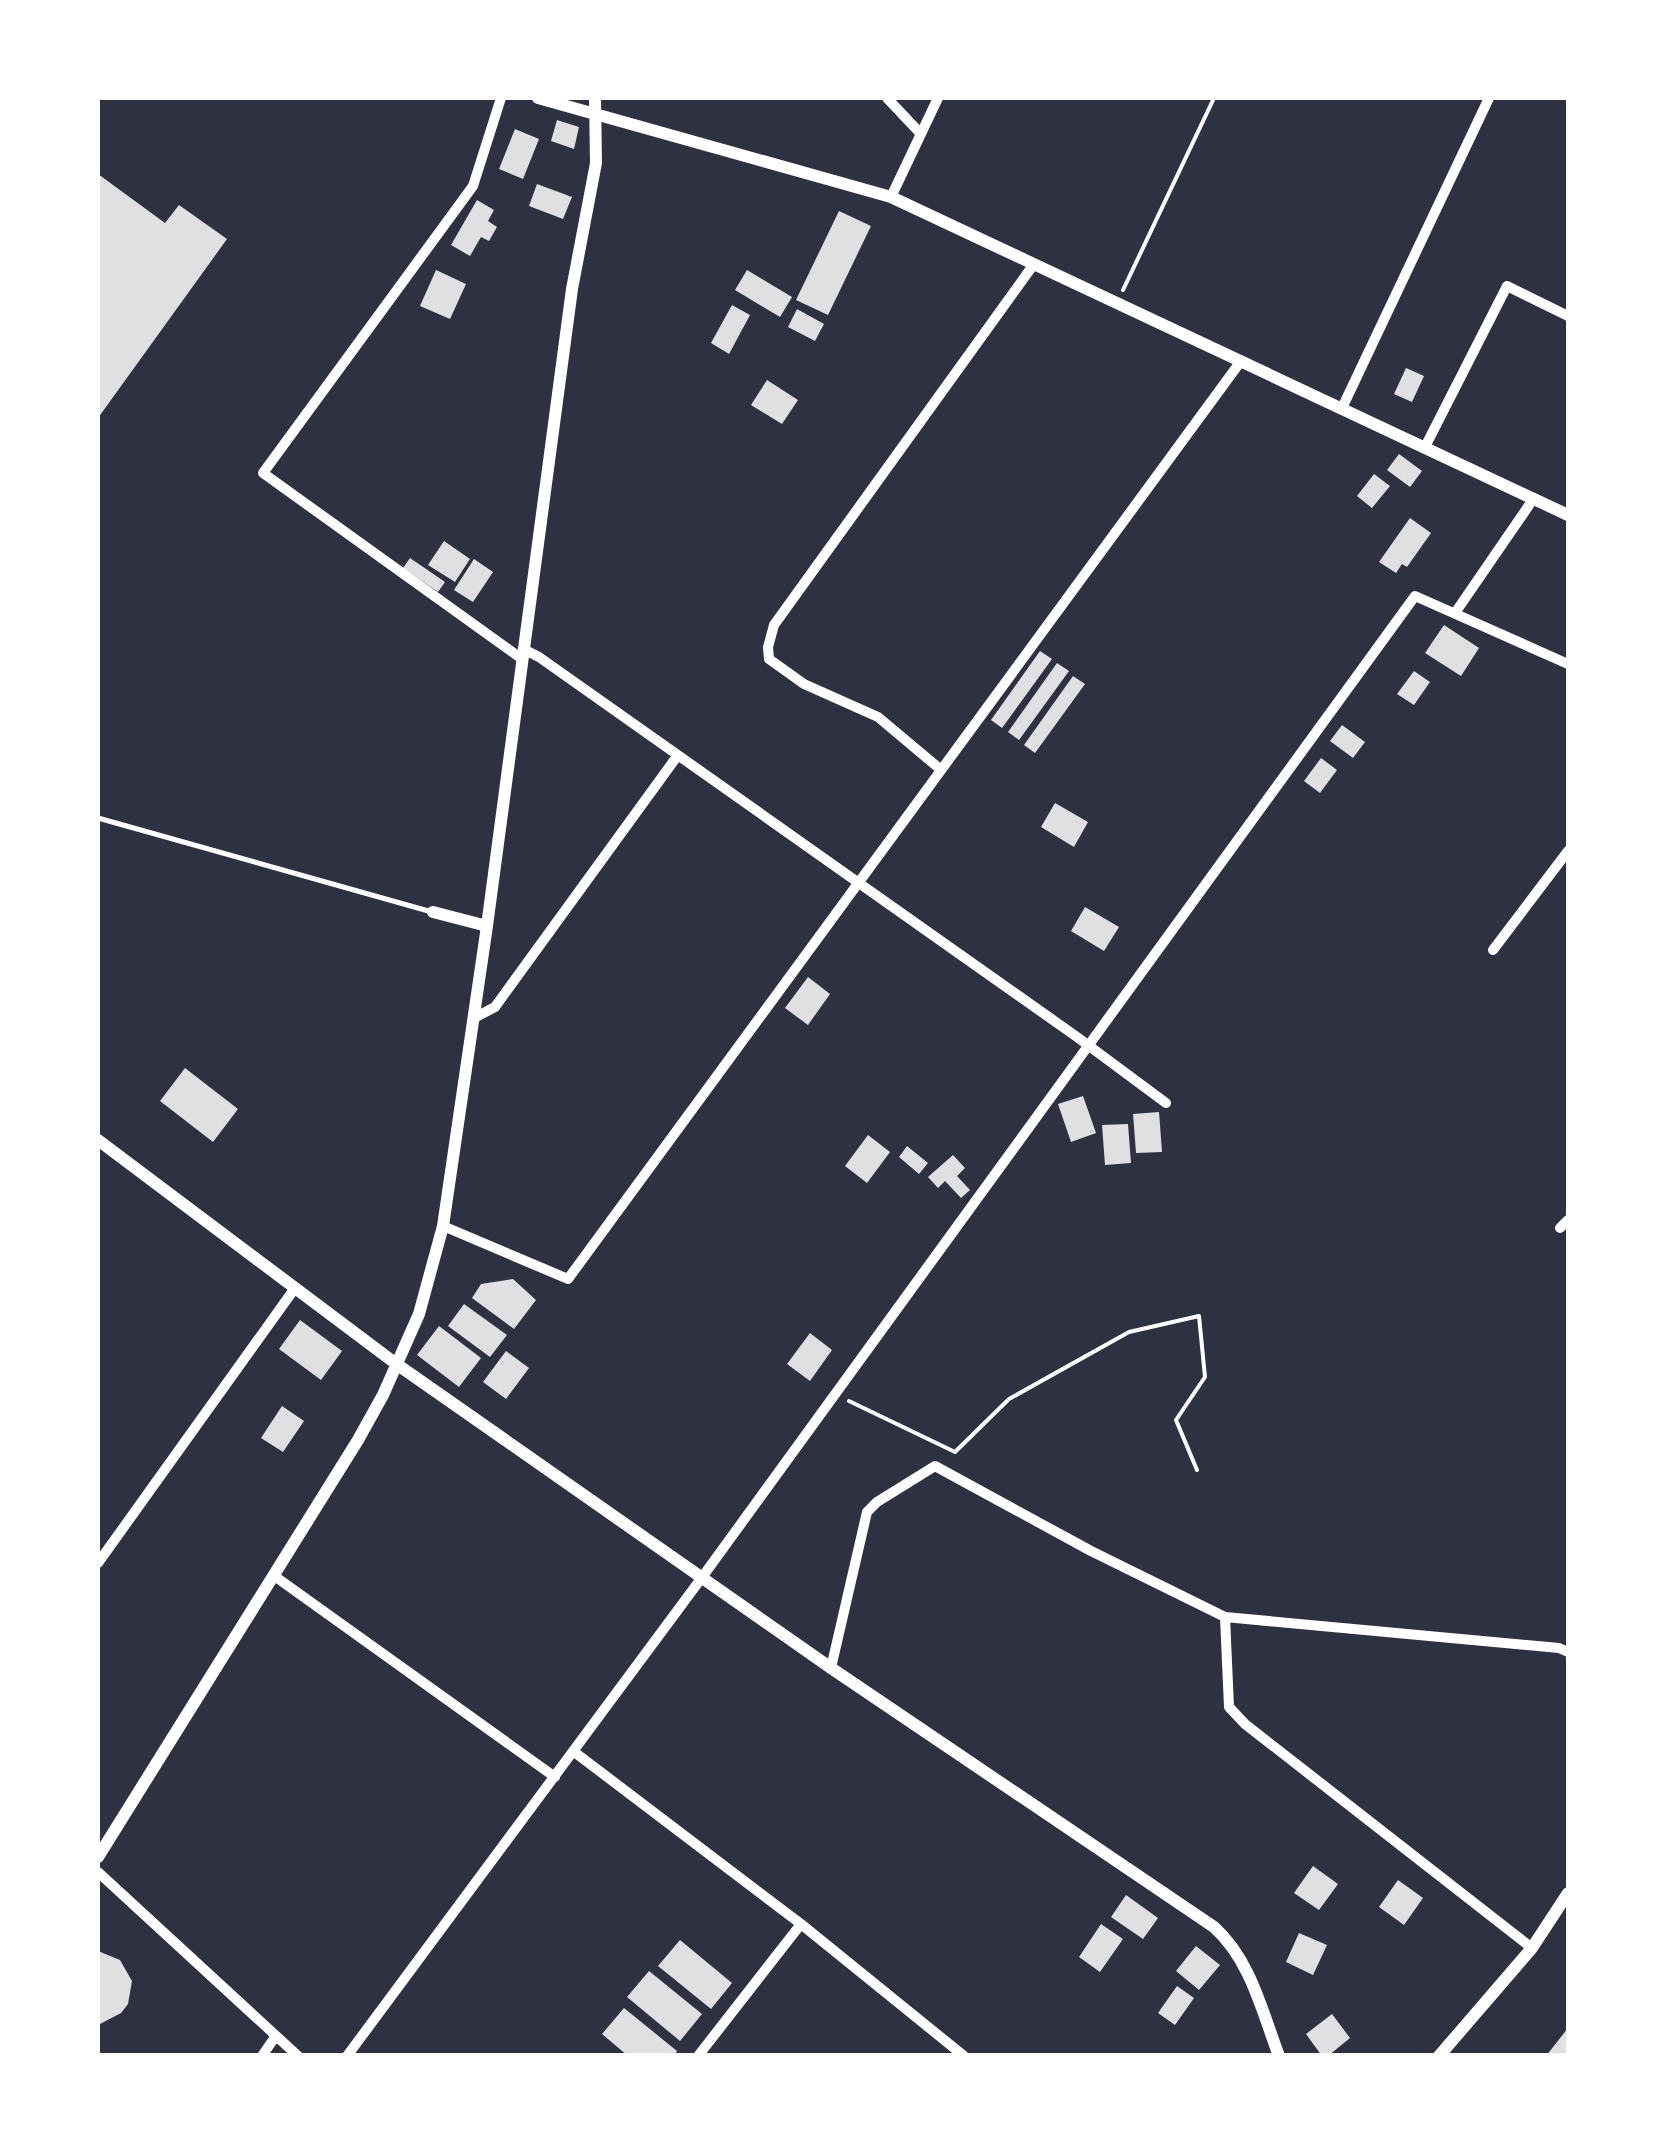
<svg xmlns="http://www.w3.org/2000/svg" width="1666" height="2153" viewBox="0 0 1666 2153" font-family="Raleway,sans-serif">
	<rect width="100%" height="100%" fill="#2d3142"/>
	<!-- building -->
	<path fill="#e0e0e3" d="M557 120 579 127 574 149 551 141Z
		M515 129 539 139 523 179 499 169Z
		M98 174 165 223 179 205 227 239 98 418Z
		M537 184 572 197 563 219 529 206Z
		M477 200 494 210 488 221 497 227 489 241 481 237 470 256 451 245Z
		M839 211 871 226 828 315 796 300Z
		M436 270 466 284 450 319 420 306Z
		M747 270 792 297 780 317 735 290Z
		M732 305 750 315 729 354 711 343Z
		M797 309 824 324 815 341 788 327Z
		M1406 368 1424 376 1412 402 1394 394Z
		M767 380 798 400 782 424 751 405Z
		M1399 454 1422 471 1410 487 1387 470Z
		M1374 474 1390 486 1372 508 1357 496Z
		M1410 518 1431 533 1407 567 1402 564 1396 573 1379 562Z
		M444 541 470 559 455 582 428 565Z
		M410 558 445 582 438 592 403 568Z
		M474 559 493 572 473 602 454 590Z
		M1444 625 1479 648 1461 676 1425 653Z
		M1040 651 1052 659 1002 728 991 720Z
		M1057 663 1069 671 1019 740 1008 732Z
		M1414 671 1430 682 1414 705 1397 694Z
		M1073 676 1085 684 1035 753 1024 745Z
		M1342 725 1365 742 1353 758 1330 741Z
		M1321 758 1337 770 1320 793 1304 781Z
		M1055 803 1088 822 1074 847 1041 827Z
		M1085 907 1119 927 1104 951 1071 931Z
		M808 977 830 994 808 1025 785 1008Z
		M185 1068 238 1109 213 1142 160 1101Z
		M1083 1096 1096 1133 1071 1142 1058 1104Z
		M1159 1112 1162 1152 1136 1153 1133 1114Z
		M1128 1124 1131 1163 1105 1165 1102 1125Z
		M868 1135 890 1152 867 1183 845 1166Z
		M907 1146 928 1163 919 1174 899 1157Z
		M953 1155 965 1168 957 1176 970 1190 961 1198 945 1181 938 1188 928 1177Z
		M513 1279 536 1300 514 1329 472 1298 481 1284Z
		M464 1304 507 1335 490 1357 448 1326Z
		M300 1320 342 1351 321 1380 279 1349Z
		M439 1326 481 1358 459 1387 417 1355Z
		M810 1333 832 1350 810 1381 787 1364Z
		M506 1351 529 1368 506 1399 483 1382Z
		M282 1406 304 1421 283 1452 261 1438Z
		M1313 1866 1338 1884 1319 1910 1294 1893Z
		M1398 1880 1423 1898 1404 1925 1379 1907Z
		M1126 1895 1158 1918 1143 1939 1111 1917Z
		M1101 1924 1123 1939 1100 1972 1079 1957Z
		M1299 1933 1327 1945 1313 1975 1286 1962Z
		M680 1940 732 1983 711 2009 658 1966Z
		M1196 1946 1220 1965 1199 1990 1176 1971Z
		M98 1951 120 1960 132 1981 128 2004 121 2013 100 2024Z
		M649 1971 702 2014 680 2041 627 1997Z
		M1177 1986 1194 1998 1175 2025 1158 2013Z
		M624 2008 677 2051 674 2056H628L602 2034Z
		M1332 2014 1350 2038 1328 2056H1322L1306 2034Z
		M1568 2028V2056H1546Z"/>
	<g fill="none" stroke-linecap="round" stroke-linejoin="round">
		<!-- path -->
		<path stroke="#fff" stroke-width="4" d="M1123 290 1214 98
			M849 1401 955 1452 1009 1399 1129 1332 1199 1316 1205 1377 1176 1420 1197 1470"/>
		<!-- service -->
		<path stroke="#fff" stroke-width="5" d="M98 818 432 912"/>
		<!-- minor -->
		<path stroke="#fff" stroke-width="10" d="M501 98 473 186 263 473 522 659
			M887 98 921 134
			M891 197 938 98
			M1342 408 1489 98
			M1425 447 1507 286 1568 316
			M1455 613 1534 498
			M523 649 539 657 1077 1037 1166 1103
			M940 769 878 717 804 684 769 659 768 647 774 625 1034 264
			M1493 950 1568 851
			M474 1018 495 1007 678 755
			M443 1226 568 1279 1241 361
			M1560 1228 1568 1220
			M98 1563 295 1288
			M273 1575 555 1777
			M1225 1617 1229 1707 1245 1724 1532 1948
			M831 1668 867 1512 877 1502 935 1466 1091 1551 1225 1617 1559 1648 1568 1652
			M573 1751 801 1924 964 2056
			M98 1872 298 2056
			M262 2056 275 2037
			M347 2056 703 1576 1415 596 1568 664
			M698 2056 801 1924"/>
		<!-- tertiary -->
		<path stroke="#fff" stroke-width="12" d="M538 98 891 197 1568 515
			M433 912 487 926
			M98 1140 395 1363 831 1668 1214 1927C1250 1959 1262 2011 1279 2056
			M98 1857 358 1440 383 1395 419 1314 443 1226 487 926 572 289 596 163 595 98
			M1439 2056 1532 1948 1568 1893"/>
	</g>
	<!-- border -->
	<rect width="1666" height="2153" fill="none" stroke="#ffffff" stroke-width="200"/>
</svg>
